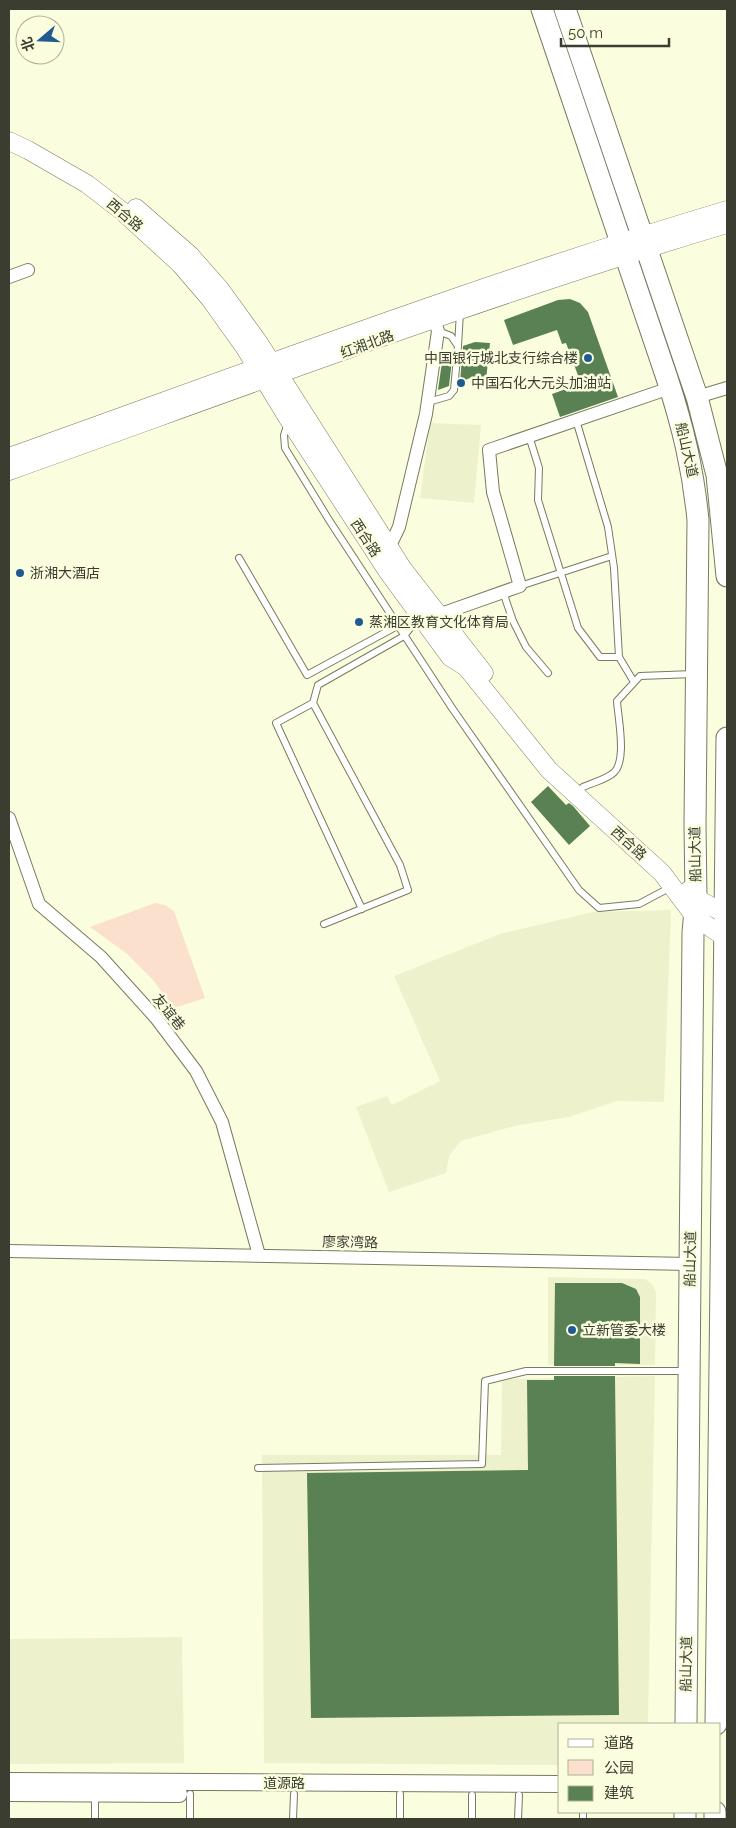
<svg xmlns="http://www.w3.org/2000/svg" width="736" height="1828" viewBox="0 0 736 1828" font-family="Raleway,'Noto Sans SC',sans-serif">
	<rect width="100%" height="100%" fill="#fafede"/>
	<!-- built -->
	<path fill="#eef2cc" d="M430 423 481 425 474 503 420 498Z
		M671 910 664 1102 617 1101 569 1117 514 1126 461 1141 449 1156 446 1173 389 1192 356 1107 387 1096 392 1105 440 1081 394 976 500 934 593 912Z
		M548 1277 645 1279 652 1284 656 1292 655 1365H548Z
		M655 1376 648 1724H560V1765L264 1763 262 1455H501L502 1379Z
		M182 1637 184 1763 9 1764V1639Z"/>
	<!-- green -->
	<path fill="#fbe0cd" d="M155 903 165 905 174 911 205 998 174 1008 153 980 126 953 90 927Z"/>
	<!-- building -->
	<path fill="#5a8153" d="M570 299 580 303 588 312 618 397 560 417 552 394 574 386 572 381 579 378 566 343 562 344 557 330 513 345 504 320 558 300Z
		M475 342 490 343 486 380 470 378 460 382 463 346Z
		M453 351 449 386 438 390 443 355Z
		M548 786 566 805 569 803 573 806 590 826 569 845 531 802Z
		M555 1283H622L636 1289 640 1297V1364L615 1363V1366H554Z
		M554 1376H615L619 1715 311 1718 307 1473 528 1470 527 1380H554Z"/>
	<g fill="none" stroke-linecap="round" stroke-linejoin="round">
		<!-- service casing -->
		<g stroke="#787b5f" stroke-width="8">
			<path id="service" d="M458 346 460 312
				M428 402 449 396 454 390 458 346 451 336 438 331
				M576 420 608 527 614 568 619 657 634 682
				M288 423 284 435 285 448 329 520 452 708 579 890 599 908 639 904 671 887
				M529 436 539 468 538 500 578 628 600 657H619
				M239 558 307 675 399 625 419 616
				M520 586 612 556
				M503 592 513 621 526 647 548 673
				M313 703 276 723 362 909
				M583 787C592 783 604 780 612 774 628 764 618 718 617 701L640 676 694 674
				M324 924 408 890 400 865 313 703 318 685 404 636 419 617
				M258 1468 482 1464 485 1381 526 1371H685
				M95 1793V1819
				M190 1819V1794
				M293 1819 294 1794
				M400 1819V1794
				M472 1819V1795
				M518 1819 519 1795
				M583 1819V1812"/>
		</g>
		<!-- minor casing -->
		<g stroke="#787b5f" stroke-width="14">
			<path id="minor" d="M9 277 28 270
				M697 397 727 388
				M386 551 389 548 399 527 426 414 438 331 432 312
				M438 615 520 586 493 492 489 450 670 388
				M9 818 39 904 101 957 156 1018 196 1071 222 1122 259 1255
				M9 1251 690 1264"/>
		</g>
		<!-- tertiary casing -->
		<g stroke="#787b5f" stroke-width="18">
			<path id="tertiary" d="M9 1781 560 1784
				M9 1793 179 1794"/>
		</g>
		<!-- secondary casing -->
		<g stroke="#787b5f" stroke-width="19">
			<path id="secondary" d="M9 141 28 150 87 184 122 211 180 264 210 299 245 348 289 420 388 572 450 657 466 667 549 770 662 873 695 917 727 939
				M136 208 190 255 220 289 259 343 403 569 484 673
				M9 457C247 372 485 282 727 210
				M9 471C247 386 485 296 727 224
				M689 890 696 898 727 915"/>
		</g>
		<!-- trunk casing -->
		<g stroke="#787b5f" stroke-width="23">
			<path id="trunk" d="M542 9 667 378C683 427 693 469 698 520L695 825 696 898 693 933 686 1724
				M565 9 697 397 717 475 727 576
				M716 1724 727 738
				M685 1819V1812
				M715 1819V1812"/>
		</g>
		<!-- service -->
		<use href="#service" stroke="#fff" stroke-width="6"/>
		<!-- minor -->
		<use href="#minor" stroke="#fff" stroke-width="12"/>
		<!-- tertiary -->
		<use href="#tertiary" stroke="#fff" stroke-width="16"/>
		<!-- secondary -->
		<use href="#secondary" stroke="#fff" stroke-width="18"/>
		<!-- trunk -->
		<use href="#trunk" stroke="#fff" stroke-width="21"/>
	</g>
	<!-- markers -->
	<g fill="#215a92" stroke="#fafede" stroke-width="2">
		<circle cx="588" cy="358" r="5"/>
		<circle cx="461" cy="383" r="5"/>
		<circle cx="20" cy="573" r="5"/>
		<circle cx="359" cy="622" r="5"/>
		<circle cx="572" cy="1330" r="5"/>
	</g>
	<g text-anchor="middle" dominant-baseline="central" stroke-width="5" stroke-linejoin="round" paint-order="stroke">
		<!-- street labels -->
		<g font-size="14" fill="#3b3d30" stroke="#fafede">
			<text transform="translate(125 215) rotate(40)">西合路</text>
			<text transform="translate(367 344) rotate(-20)">红湘北路</text>
			<text transform="translate(687 450) rotate(77)">船山大道</text>
			<text transform="translate(366 538) rotate(57)">西合路</text>
			<text transform="translate(629 843) rotate(42)">西合路</text>
			<text transform="translate(695 854) rotate(-91)">船山大道</text>
			<text transform="translate(169 1012) rotate(51)">友谊巷</text>
			<text transform="translate(350 1242) rotate(1)">廖家湾路</text>
			<text transform="translate(690 1259) rotate(-89)">船山大道</text>
			<text transform="translate(686 1664) rotate(-89)">船山大道</text>
			<text x="284" y="1783">道源路</text>
		</g>
		<!-- poi labels -->
		<g font-size="14" fill="#3b3d30" stroke="#fafede" text-anchor="start">
			<text x="578" y="358" text-anchor="end">中国银行城北支行综合楼</text>
			<text x="471" y="383">中国石化大元头加油站</text>
			<text x="30" y="573">浙湘大酒店</text>
			<text x="369" y="622">蒸湘区教育文化体育局</text>
			<text x="582" y="1330">立新管委大楼</text>
		</g>
	</g>
	<!-- border -->
	<rect width="736" height="1828" fill="none" stroke="#3b3d30" stroke-width="20"/>
	<!-- legend -->
	<rect x="558" y="1723" width="162" height="90" fill="#fafede" stroke="#aeb198"/>
	<rect x="568" y="1739" width="25" height="8" fill="#ffffff" stroke="#aeb198"/>
	<text x="604" y="1748" font-size="15" fill="#3b3d30">道路</text>
	<rect x="568" y="1760" width="25" height="15" fill="#fbe0cd" stroke="#aeb198"/>
	<text x="604" y="1773" font-size="15" fill="#3b3d30">公园</text>
	<rect x="568" y="1786" width="25" height="15" fill="#5a8153" stroke="#aeb198"/>
	<text x="604" y="1798" font-size="15" fill="#3b3d30">建筑</text>
	<!-- north arrow -->
	<g transform="translate(40 40) rotate(251)"><circle r="24" fill="#fafede" stroke="#aeb198"/>
	<path d="M0-4L9 19L0 12L-9 19Z" fill="#215a92"/>
	<text y="-8" font-size="14" font-weight="bold" text-anchor="middle" fill="#3b3d30">北</text>
	</g>
	<!-- scale -->
	<path d="M561 38v8h108v-8" fill="none" stroke="#3b3d30" stroke-width="2.5"/>
	<text x="568" y="38" font-size="15" fill="#3b3d30" stroke="#fafede" stroke-width="4" paint-order="stroke">50 m</text>
</svg>
